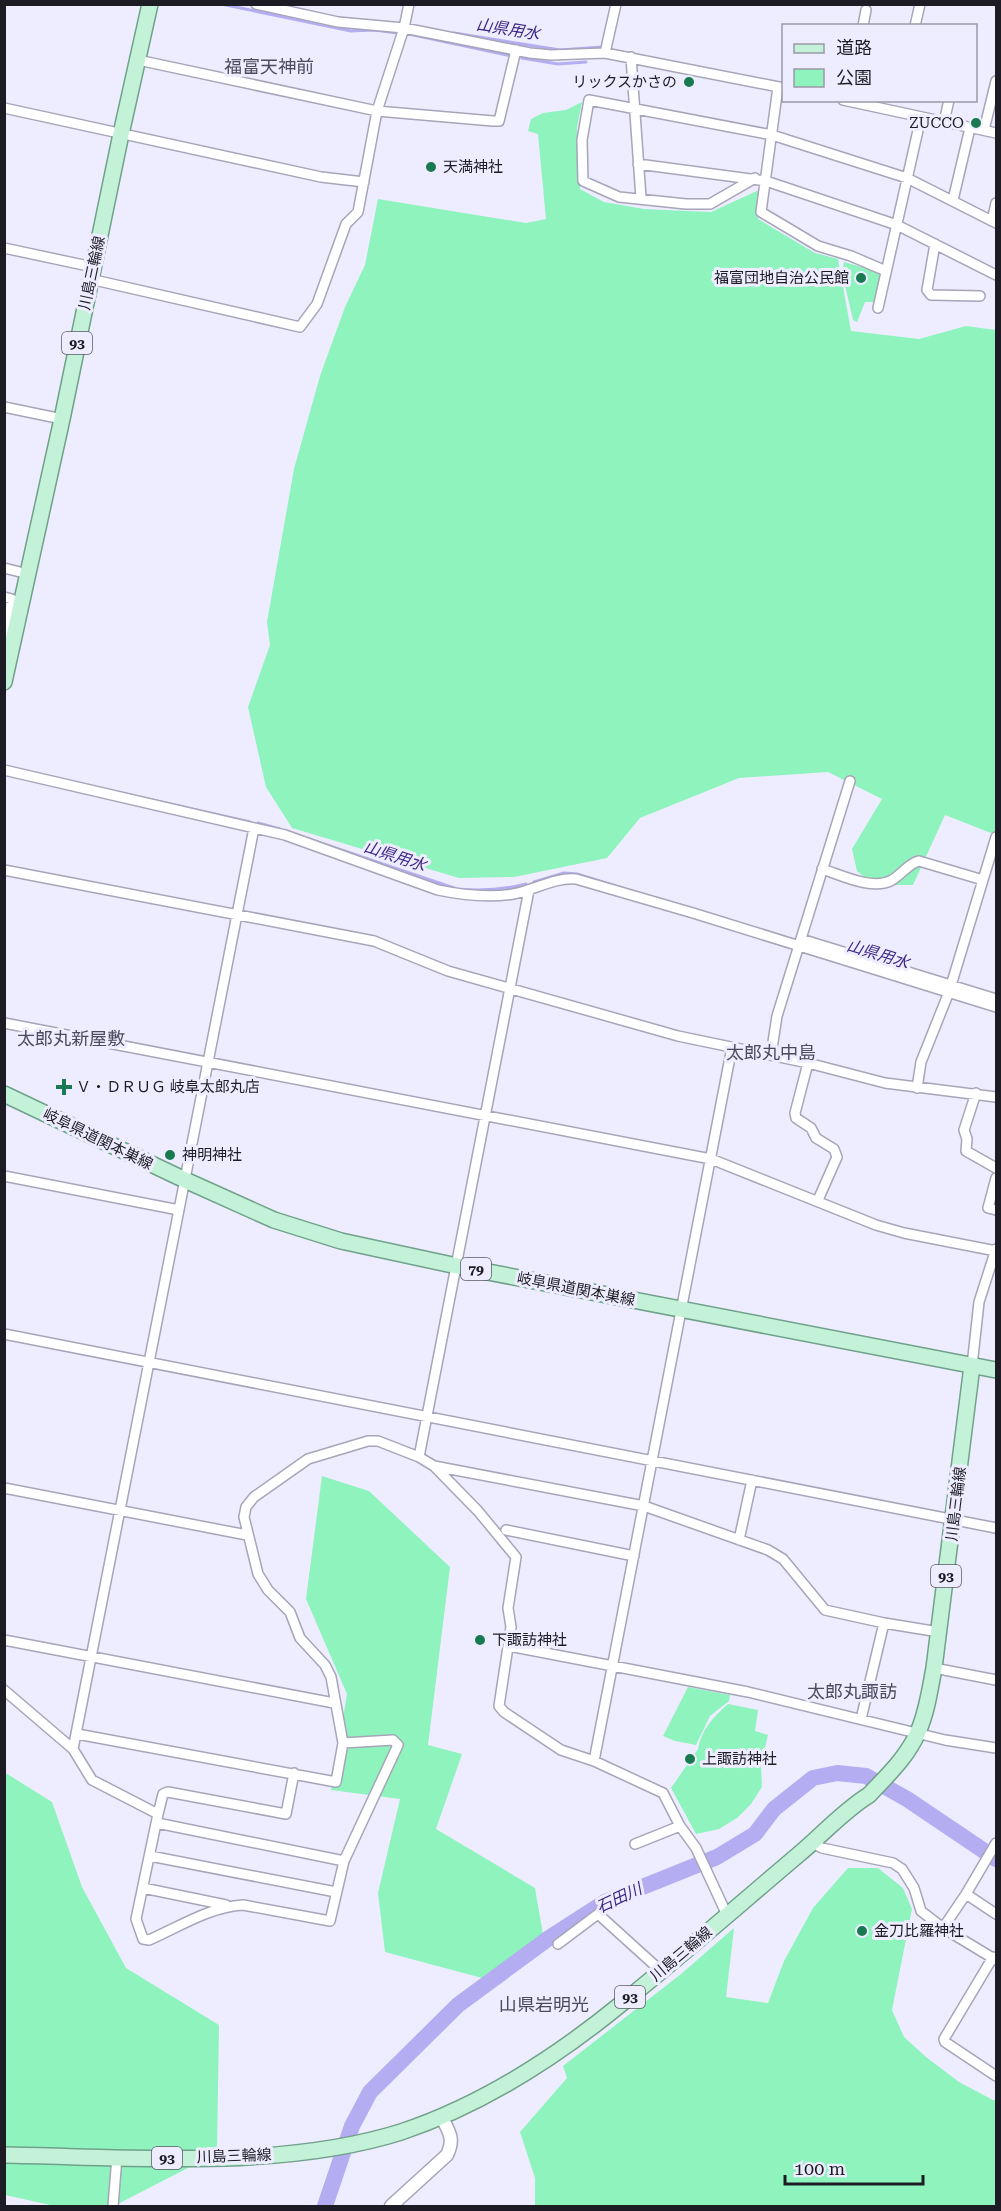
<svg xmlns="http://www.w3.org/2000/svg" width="1001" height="2211" viewBox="0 0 1001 2211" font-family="'Roboto Serif','Noto Sans JP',serif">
	<rect width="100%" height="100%" fill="#eeedff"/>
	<!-- green -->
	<path fill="#8ff3be" d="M582 102 577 127 580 189 604 202 644 209 711 212 759 190 758 219 815 253 838 259 851 331 919 339 966 326 996 330V835L945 815 913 885H874L857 871 852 849 882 799 828 772 739 778 640 818 607 858 514 877 459 878 292 828 266 787 248 707 270 645 267 622 294 469 320 376 345 307 365 265 378 199 526 223 546 219 538 134 528 131 531 119 543 113 566 110Z
		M844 262 882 273 876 302H865L857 322 853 320 842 272Z
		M322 1476 369 1491 450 1567 428 1745 462 1754 436 1829 535 1888 544 1940 482 1978 385 1952 378 1893 400 1799 331 1790 347 1694 306 1599Z
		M688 1687 730 1695 729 1701 710 1716 696 1745 675 1741 663 1736Z
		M728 1704 758 1710 755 1731 768 1735 761 1764 762 1787 751 1804 737 1818 719 1829 696 1834 671 1788 698 1749C701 1730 714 1716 728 1704Z
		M4 1772 52 1802 82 1887 126 1968 219 2025 217 2153 114 2206H55L5 2195Z
		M848 1868H878L903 1888 912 1909 892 2010 904 2037 926 2057 959 2082 993 2100H996V2206H535V2178L520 2132 567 2078 563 2066 681 1974 734 1928 726 1997 768 2003 784 1961 813 1908Z"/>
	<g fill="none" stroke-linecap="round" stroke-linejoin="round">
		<!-- stream -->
		<path stroke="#b4adf2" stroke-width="3" d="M221 4 351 31 374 30 398 33
			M454 33 560 50 602 47
			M409 34 511 56
			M522 58 558 64 586 62
			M117 792 250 822
			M258 823 280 829
			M297 835 457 889C480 891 503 890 526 884
			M534 882 564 873 577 874 625 889"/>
		<!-- river -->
		<path stroke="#b4adf2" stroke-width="16" d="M325 2206 352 2126 370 2092 458 2005 549 1938 605 1902 717 1857 755 1834 774 1809 813 1778 837 1773 866 1776 907 1799 996 1859"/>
		<!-- minor casing -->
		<g stroke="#a6a5b9" stroke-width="12">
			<path id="minor" d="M256 4 338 22 404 28 530 53 551 55 605 53 784 88
				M863 26 866 10
				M915 26 920 4
				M605 53 616 4
				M631 57 641 198
				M138 60 377 111 493 121H499L516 50
				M778 87 761 212 818 246 851 256 886 271
				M843 100 996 133
				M4 108 321 177 364 182
				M944 122 949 100
				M984 130 996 81
				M638 164 766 181 897 225 996 275
				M755 178 710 204H686L619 197 583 181 582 140 589 100 772 135 907 178 996 223
				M953 200 970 128
				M992 221 996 203
				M935 244 927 290 931 295 980 296
				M4 248 93 267
				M90 279 300 327 317 304 346 224 358 212 377 111 404 28 409 4
				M878 308 921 117
				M4 407 62 419
				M4 568 28 574
				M4 597 12 599 4 635
				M4 770 285 835 438 890C462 895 488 898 513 894 534 890 555 877 576 879L693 913 996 1007
				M254 828 73 1749 92 1780 158 1814 136 1919 143 1939 149 1940C179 1927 209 1907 243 1905L330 1921 344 1861 398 1745 393 1740 343 1743 331 1677 325 1665 300 1638 290 1612 268 1590 258 1574 244 1517 246 1507 254 1497 308 1459 368 1441H378L419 1457 434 1466 478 1511 516 1557 508 1608 511 1627 499 1706 504 1712 561 1750 594 1761 663 1793 680 1826 696 1848 727 1915
				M822 869C841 875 873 891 892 880 902 874 909 863 919 861L983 880
				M4 870 374 941 448 971 678 1036 808 1063 885 1083 996 1097
				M801 939 996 999
				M4 1023 711 1159 876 1225 904 1233 996 1251
				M771 1055 777 1016 850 781
				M808 1063 795 1113 796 1118 811 1128 816 1138 834 1149 837 1157 818 1200
				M917 1088 921 1062 949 992 996 837
				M976 1093 964 1130 967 1139 966 1151 996 1168
				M4 1176 179 1210
				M996 1178 988 1208 996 1210
				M4 1334 996 1528
				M972 1366 979 1302 996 1249
				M419 1457 529 890
				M434 1466 644 1506 768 1550 783 1559 825 1610 884 1623 939 1632
				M4 1488 247 1535
				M506 1530 634 1556
				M739 1540 752 1480
				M4 1640 334 1703
				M509 1646 748 1692 945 1740 996 1748
				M934 1668 996 1680
				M4 1690 73 1749
				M861 1719 884 1623
				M77 1734 336 1782 343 1743
				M594 1761 732 1047
				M158 1814 163 1794 168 1792 286 1814 294 1773
				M157 1823 344 1861
				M812 1843 822 1848 893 1863 902 1869 914 1888 921 1911 943 1928 996 1960
				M635 1844 680 1826
				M150 1856 336 1892
				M143 1888 226 1905
				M966 1894 996 1914
				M943 1928 966 1894 996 1843
				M558 1944 598 1914 661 1971
				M993 1957 944 2039 945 2042 996 2076
				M113 2206 117 2157"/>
		</g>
		<!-- tertiary casing -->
		<g stroke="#a6a5b9" stroke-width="15">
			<path id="tertiary" d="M391 2206 447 2155C455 2138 449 2132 441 2116"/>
		</g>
		<!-- primary casing -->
		<g stroke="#70a189" stroke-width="18">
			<path id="primary" d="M4 682 62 419 121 134 150 4
				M4 1094 185 1180 274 1220 341 1241 457 1266 996 1370
				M4 2155C129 2157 281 2170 401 2132 482 2105 555 2058 621 2004 681 1956 739 1905 798 1855 821 1836 843 1811 869 1795 887 1776 908 1756 918 1732 927 1712 930 1689 934 1668L972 1366"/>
		</g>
		<!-- minor -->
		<use href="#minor" stroke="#fff" stroke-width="9"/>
		<!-- tertiary -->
		<use href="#tertiary" stroke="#fff" stroke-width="12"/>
		<!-- primary -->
		<use href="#primary" stroke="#c4f2d9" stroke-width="15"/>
	</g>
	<!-- markers -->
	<g fill="#197a51" stroke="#eeedff" stroke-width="2">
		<circle cx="689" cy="82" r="6"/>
		<circle cx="976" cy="123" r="6"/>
		<circle cx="431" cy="167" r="6"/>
		<circle cx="861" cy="278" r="6"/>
		<path d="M61 1078h6v6h6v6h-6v6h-6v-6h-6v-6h6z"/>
		<circle cx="170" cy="1155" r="6"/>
		<circle cx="480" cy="1640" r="6"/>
		<circle cx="690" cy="1759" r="6"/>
		<circle cx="862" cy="1931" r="6"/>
	</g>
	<g text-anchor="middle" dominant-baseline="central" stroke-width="6" stroke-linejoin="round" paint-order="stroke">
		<!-- shield labels -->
		<g fill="#eeedff" stroke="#5c5b66" stroke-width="1.5">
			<rect x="62" y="332" width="30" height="22" rx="4.5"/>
			<rect x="461" y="1258" width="30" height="22" rx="4.5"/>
			<rect x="931" y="1565" width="30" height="22" rx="4.5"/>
			<rect x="615" y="1986" width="30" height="22" rx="4.5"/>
			<rect x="152" y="2147" width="30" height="22" rx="4.5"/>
		</g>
		<g font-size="14" font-weight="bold" fill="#1d1c24">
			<text x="77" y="343">93</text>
			<text x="476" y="1269">79</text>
			<text x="946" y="1576">93</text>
			<text x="630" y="1997">93</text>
			<text x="167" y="2158">93</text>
		</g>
		<!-- poi labels -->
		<g font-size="15" fill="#1d1c24" stroke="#eeedff" text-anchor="start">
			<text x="677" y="82" text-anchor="end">リックスかさの</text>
			<text x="964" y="123" text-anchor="end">ZUCCO</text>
			<text x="443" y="167">天満神社</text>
			<text x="849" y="278" text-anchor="end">福富団地自治公民館</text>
			<text x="76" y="1087">Ｖ・ＤＲＵＧ 岐阜太郎丸店</text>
			<text x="182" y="1155">神明神社</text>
			<text x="492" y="1640">下諏訪神社</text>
			<text x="702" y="1759">上諏訪神社</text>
			<text x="874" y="1931">金刀比羅神社</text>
		</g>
		<!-- street labels -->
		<g font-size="15" fill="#1d1c24" stroke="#eeedff">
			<text transform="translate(92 273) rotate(-78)">川島三輪線</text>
			<text transform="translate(98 1139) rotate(26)">岐阜県道関本巣線</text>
			<text transform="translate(576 1289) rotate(11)">岐阜県道関本巣線</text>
			<text transform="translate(956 1504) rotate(-83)">川島三輪線</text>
			<text transform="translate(681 1954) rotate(-40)">川島三輪線</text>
			<text transform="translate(234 2156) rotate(-2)">川島三輪線</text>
		</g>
		<!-- water labels -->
		<g font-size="16" font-style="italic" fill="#3f2686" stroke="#eeedff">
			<text transform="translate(508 29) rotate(9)">山県用水</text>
			<text transform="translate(395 856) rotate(18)">山県用水</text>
			<text transform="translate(878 954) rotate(17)">山県用水</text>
			<text transform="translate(619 1898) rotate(-25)">石田川</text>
		</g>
		<!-- quarter labels -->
		<g font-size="18" fill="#4c4b5d" stroke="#eeedff">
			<text x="269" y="66">福富天神前</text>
			<text x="71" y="1038">太郎丸新屋敷</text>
			<text x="771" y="1052">太郎丸中島</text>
			<text x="852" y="1691">太郎丸諏訪</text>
			<text x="544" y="2004">山県岩明光</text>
		</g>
	</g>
	<!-- border -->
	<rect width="1001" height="2211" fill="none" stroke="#1d1c24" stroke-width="12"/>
	<!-- legend -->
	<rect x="782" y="24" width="195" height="78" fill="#eeedff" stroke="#9a99a7" stroke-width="1.5"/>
	<rect x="794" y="44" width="30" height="9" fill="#c4f2d9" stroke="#9a99a7" stroke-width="1.5"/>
	<text x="836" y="54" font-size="18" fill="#1d1c24">道路</text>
	<rect x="794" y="69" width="30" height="18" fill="#8ff3be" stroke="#9a99a7" stroke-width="1.5"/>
	<text x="836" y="84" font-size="18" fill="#1d1c24">公園</text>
	<!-- scale -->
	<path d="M785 2175v9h138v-9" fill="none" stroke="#1d1c24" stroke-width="3"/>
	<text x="794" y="2175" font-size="18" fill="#1d1c24" stroke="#eeedff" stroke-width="4.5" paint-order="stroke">100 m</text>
</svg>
